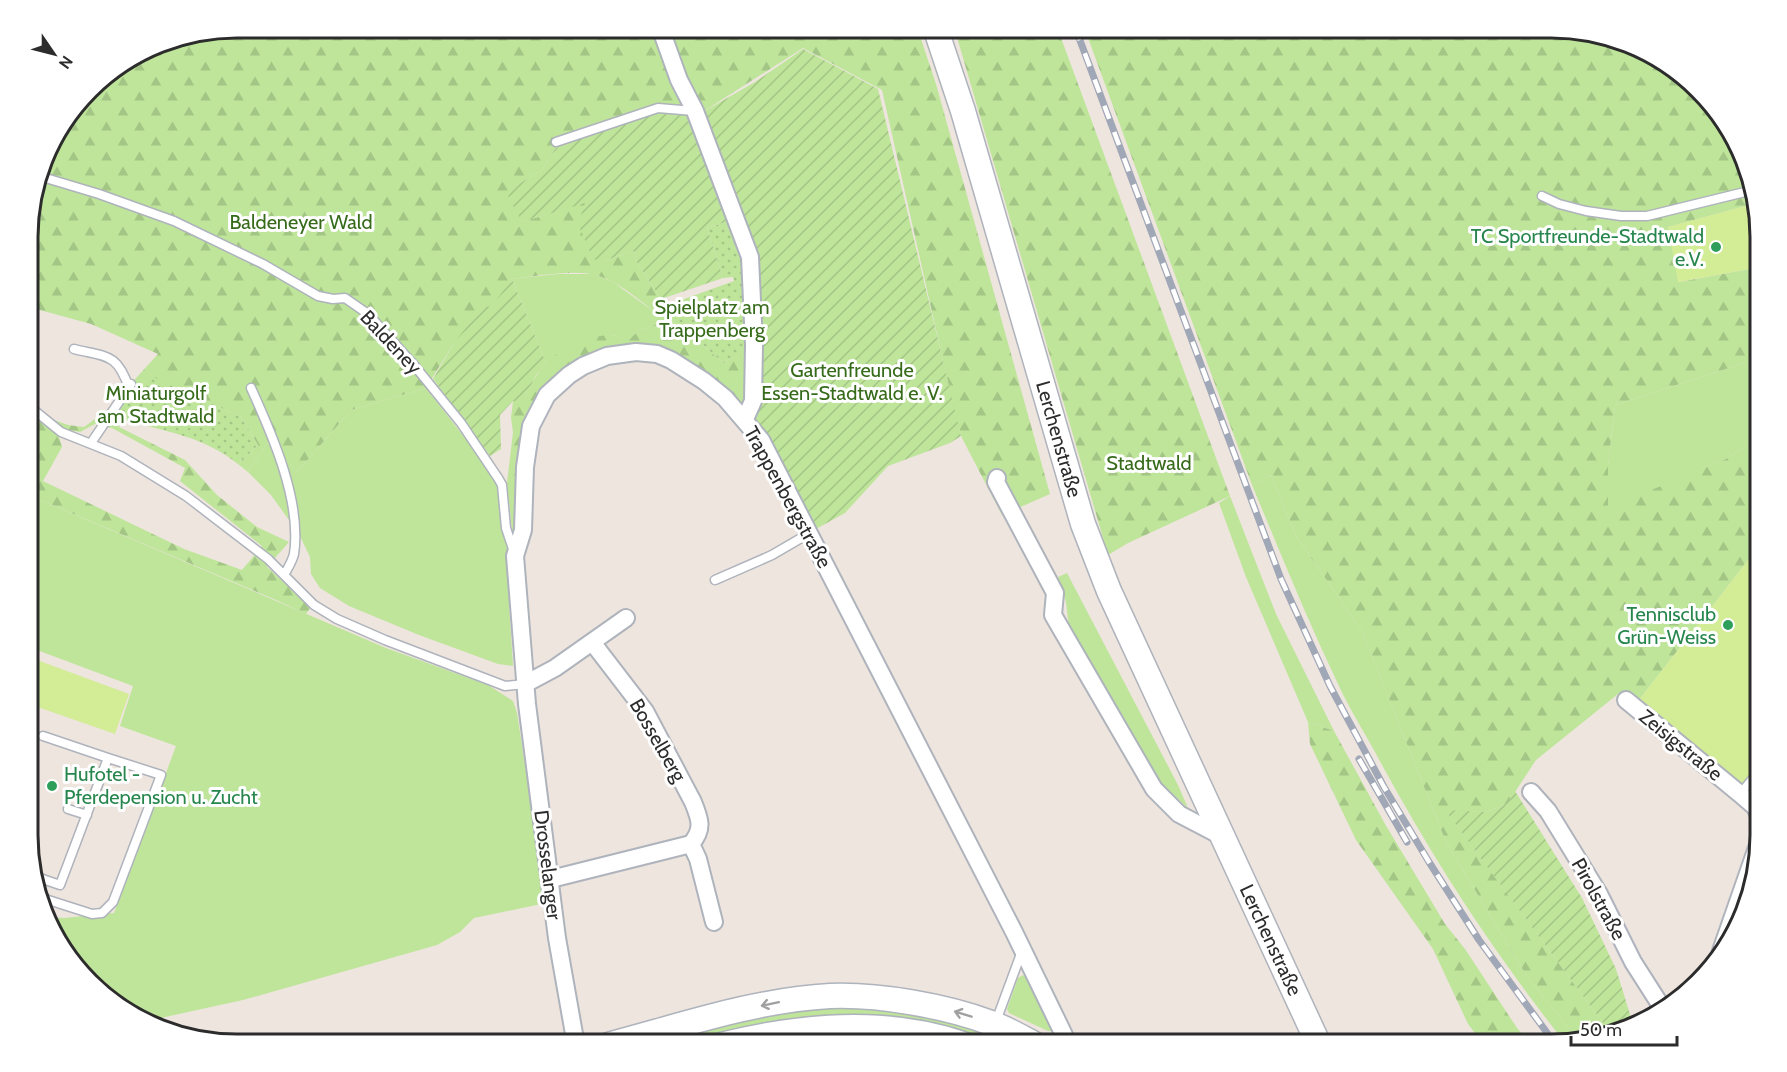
<svg xmlns="http://www.w3.org/2000/svg" width="1787" height="1072" viewBox="0 0 1787 1072" font-family="Cabin,sans-serif">
	<defs>
		<pattern id="forest-firs" width="22" height="20" patternUnits="userSpaceOnUse" patternTransform="scale(1.5)"><rect width="22" height="20" fill="#bee59a"/><path d="M5 1l3.5 6h-7zM16 11l3.5 6h-7z" fill="#a3c585"/></pattern>
		<pattern id="park-dots" width="8" height="8" patternUnits="userSpaceOnUse" patternTransform="scale(1.5)"><rect width="8" height="8" fill="#bee59a"/><path d="M2 2h.1M6 6h.1" fill="none" stroke="#a3c585" stroke-width="1.8" stroke-linecap="round"/></pattern>
		<pattern id="garden-furrows" width="10" height="10" patternUnits="userSpaceOnUse" patternTransform="scale(1.5)"><rect width="10" height="10" fill="#bee59a"/><path d="M-1 1l2-2M0 10L10 0M9 11l2-2" fill="none" stroke="#a3c585"/></pattern>
	</defs>
	<rect width="100%" height="100%" fill="#eee5de"/>
	<!-- grass -->
	<path fill="#bee59a" d="M557 274H594L613 282 667 321 639 330 630 340 612 335 571 347 546 363 512 279Z
		M1760 358V436L1726 459 1608 509V466L1615 405Z
		M426 388 479 456 495 481 501 494 509 558V604L513 666 498 664 419 635 349 606 320 588 311 574 310 557 299 534 271 495 248 472 267 443 298 471 351 410Z
		M1271 475 1296 536 1362 631 1446 842 1526 975 1578 1040 1566 1044C1493 952 1430 855 1375 752 1363 730 1349 708 1338 684 1307 619 1280 552 1252 485Z
		M29 495 386 648 488 685 513 701 517 713 546 903 474 918 460 932 437 945 243 1000 147 1021 132 1017 62 951 49 917 64 918 114 913 176 746 120 726 133 686 29 647V593L32 586 29 585Z
		M1230 496 1276 614 1334 731 1308 722 1246 577 1219 503Z
		M1067 573 1178 785 1188 808 1159 782 1069 627 1066 602 1058 577Z
		M1023 975 1027 978 1053 1026 1051 1031H1048L1009 1013 1007 1009 1018 978Z
		M789 1007H903L1024 1045H980L962 1039 737 1034 697 1045H627Z"/>
	<!-- forest -->
	<path fill="url(#forest-firs)" fill-rule="evenodd" d="M237 27H917L936 84 1050 494 1002 515 962 438 957 423 882 90 803 48 701 113 694 120 555 149 542 170 517 185 522 222 586 202 603 261 634 251 637 262 661 299 665 313 725 364 729 358 751 354 744 414 656 352 567 373 520 463 513 539 507 483 513 432 511 418 513 401H523C529 388 535 376 544 365 557 351 592 334 611 335 617 336 624 338 630 339L639 330 666 321C645 305 622 283 596 275 574 269 535 276 512 279L494 308 454 343 426 388 351 410 298 471 267 443 248 472 238 464 258 445 241 417 152 377 138 387 117 413 122 420 119 427 185 460 217 495 257 527 289 542 267 567 311 607 306 614 276 600 29 495V411L68 425 84 427 106 411 158 354 91 324 29 307V210L49 144 98 79 157 43ZM95 424 112 428 185 468 180 481 262 546 242 570 184 549 43 481 62 447 59 437 63 429 80 432Z
		M954 27H1057L1230 496 1128 543 1108 555Z
		M1084 27H1550L1655 55 1725 121 1753 204 1668 227 1679 282 1760 267V358L1615 405 1608 466V508L1726 459 1760 436V545L1635 705 1623 692 1618 694 1536 760 1507 804 1486 812 1446 811 1609 1031 1578 1040 1526 975 1446 842 1362 631 1296 536 1271 475 1252 485Z
		M1308 722 1334 731 1385 824 1445 924 1465 949 1517 1028 1532 1045H1484L1468 1024 1433 949 1356 840 1310 744Z"/>
	<!-- park -->
	<path fill="url(#park-dots)" d="M729 221 758 261 760 353 729 358 725 364 665 313 662 307 734 281 733 277 723 278 707 228Z
		M151 376 241 417 258 445 238 464C205 437 162 430 122 420L117 412 121 405Z"/>
	<!-- garden -->
	<path fill="url(#garden-furrows)" d="M803 49 878 89 961 436 950 443 888 466 845 513 814 530 769 440 755 418 759 392 760 319 701 113 755 82Z
		M660 110 694 120 729 221 707 228 723 278 661 299 637 262 634 251 603 261 593 259 578 224 585 203 522 222 508 196 517 185 542 170 555 149 575 140Z
		M512 279 546 363 536 375 523 401H513L500 415 501 449 490 456 433 379 454 343 483 306 494 307 497 299Z
		M1515 791 1582 898 1616 969 1633 1024 1609 1031 1445 810 1486 812 1507 804Z"/>
	<!-- pitch -->
	<path fill="#d3ec96" d="M1753 204 1760 223V267L1678 282 1668 227Z
		M1760 545V798L1751 801 1635 705Z
		M29 657 129 694 115 734 29 704Z"/>
	<g fill="none" stroke-linecap="round" stroke-linejoin="round">
		<!-- lane casing -->
		<g stroke="#aeb3bc" stroke-width="11">
			<path id="lane" d="M556 142 658 108 694 111
				M39 176 99 194 174 221 263 264 318 296 333 299 345 298 368 314 414 365 461 423 498 478 502 485 506 528 514 552
				M1542 196 1559 204 1586 211 1621 216H1647L1749 191
				M74 349C107 357 117 353 129 388
				M251 388C272 434 302 502 294 554 292 562 288 568 284 575
				M29 406 61 432 121 456 186 496 268 559 314 605 337 619 385 640 505 686 525 684
				M91 443 131 384
				M715 580 772 555 808 534
				M1740 794 1760 770
				M68 809 87 815
				M34 876 60 885 108 758 43 736
				M42 898 92 914 102 913 113 902 161 775 108 758
				M995 1024 1022 951"/>
		</g>
		<!-- street casing -->
		<g stroke="#aeb3bc" stroke-width="20">
			<path id="street" d="M660 27 679 80 695 111 750 257 754 345 753 401 745 419
				M997 478 996 482 1055 593 1053 615 1154 789 1179 814 1221 836
				M525 684 555 668 626 618
				M1626 700 1740 794 1755 807 1760 817
				M1531 792 1548 811 1599 894 1633 962 1663 1009
				M691 844 698 859 714 922
				M551 879 691 844C704 829 700 819 693 802L645 711 592 642
				M1721 951 1760 839
				M576 1045 557 938 527 704 515 556 523 530 525 467 531 426 547 395 569 375 583 366 607 356 636 352 657 354 671 360 704 381 725 398 761 440 1014 932 1064 1035 1066 1045"/>
		</g>
		<!-- secondary casing -->
		<g stroke="#aeb3bc" stroke-width="27">
			<path id="secondary" d="M935 27 963 111 1083 524 1109 591 1319 1045
				M608 1045C680 1026 755 1000 830 996 878 994 946 1006 991 1023 1006 1028 1021 1037 1036 1045
				M721 1045C801 1025 887 1017 966 1045"/>
		</g>
		<!-- lane -->
		<use href="#lane" stroke="#fff" stroke-width="8"/>
		<!-- street -->
		<use href="#street" stroke="#fff" stroke-width="16"/>
		<!-- secondary -->
		<use href="#secondary" stroke="#fff" stroke-width="24"/>
		<!-- rail casing -->
		<g stroke="#a0a7b6" stroke-width="7">
			<path id="rail" d="M1075 27 1281 579 1330 686 1384 787 1429 862 1479 940 1556 1045
				M1359 759 1407 842"/>
		</g>
		<!-- rail -->
		<use href="#rail" stroke="#fff" stroke-width="4.5" stroke-dasharray="14" stroke-linecap="butt"/>
	</g>
	<!-- one-way arrows -->
	<defs><path id="oneway-shaft" d="M-6 0H5M1.5-3L5.5 0L1.5 3" fill="none" stroke-width="1.6" stroke-linecap="round" stroke-linejoin="round" transform="scale(1.5)"/></defs>
	<g stroke="#a0a0a0">
		<use href="#oneway-shaft" transform="translate(770 1004) rotate(168)"/>
		<use href="#oneway-shaft" transform="translate(963 1014) rotate(-163)"/>
	</g>
	<!-- markers -->
	<g fill="#2e9e5b" stroke="#fff" stroke-width="2">
		<circle cx="1716" cy="247" r="6"/>
		<circle cx="1728" cy="625" r="6"/>
		<circle cx="52" cy="786" r="6"/>
	</g>
	<g text-anchor="middle" dominant-baseline="central" stroke-width="6" stroke-linejoin="round" paint-order="stroke">
		<!-- park labels -->
		<g font-size="20" fill="#366b1a" stroke="#fff">
			<text x="301" y="222">Baldeneyer Wald</text>
			<text x="712" y="307">Spielplatz am<tspan x="712" dy="23">Trappenberg</tspan></text>
			<text x="852" y="370">Gartenfreunde<tspan x="852" dy="23">Essen-Stadtwald e. V.</tspan></text>
			<text x="156" y="393">Miniaturgolf<tspan x="156" dy="23">am Stadtwald</tspan></text>
			<text x="1149" y="463">Stadtwald</text>
		</g>
		<!-- leisure labels -->
		<g font-size="20" fill="#27864d" stroke="#fff" text-anchor="end">
			<text x="1704" y="236">TC Sportfreunde-Stadtwald<tspan x="1704" dy="23">e.V.</tspan></text>
			<text x="1716" y="614">Tennisclub<tspan x="1716" dy="23">Grün-Weiss</tspan></text>
			<text x="64" y="774" text-anchor="start">Hufotel -<tspan x="64" dy="23">Pferdepension u. Zucht</tspan></text>
		</g>
		<!-- street labels -->
		<g font-size="20" fill="#2c2c2c" stroke="#fff">
			<text transform="translate(391 342) rotate(47)">Baldeney</text>
			<text transform="translate(1059 439) rotate(74)">Lerchenstraße</text>
			<text transform="translate(788 497) rotate(61)">Trappenbergstraße</text>
			<text transform="translate(658 740) rotate(60)">Bosselberg</text>
			<text transform="translate(1681 745) rotate(39)">Zeisigstraße</text>
			<text transform="translate(548 865) rotate(83)">Drosselanger</text>
			<text transform="translate(1599 899) rotate(61)">Pirolstraße</text>
			<text transform="translate(1271 940) rotate(65)">Lerchenstraße</text>
		</g>
	</g>
	<!-- crop -->
	<path d="M0 0H1787V1072H0ZM237 38H1551A199 199 0 0 1 1750 237V835A199 199 0 0 1 1551 1034H237A199 199 0 0 1 38 835V237A199 199 0 0 1 237 38Z" fill="#fff" fill-rule="evenodd"/>
	<path fill="none" stroke="#2c2c2c" stroke-width="3" d="M237 38H1551A199 199 0 0 1 1750 237V835A199 199 0 0 1 1551 1034H237A199 199 0 0 1 38 835V237A199 199 0 0 1 237 38Z"/>
	<!-- north arrow -->
	<g transform="translate(54 54) rotate(125)" stroke="#ffffff" stroke-width="4.5" paint-order="stroke">
	<path d="M0-4.5L10 22L0 15L-10 22Z" fill="#2c2c2c"/>
	<text y="-9" font-size="16" font-weight="bold" text-anchor="middle" fill="#2c2c2c">N</text>
	</g>
	<!-- scale -->
	<path d="M1571 1036v9h106v-9" fill="none" stroke="#2c2c2c" stroke-width="3"/>
	<text x="1580" y="1036" font-size="18" fill="#2c2c2c" stroke="#ffffff" stroke-width="4.5" paint-order="stroke">50 m</text>
</svg>
